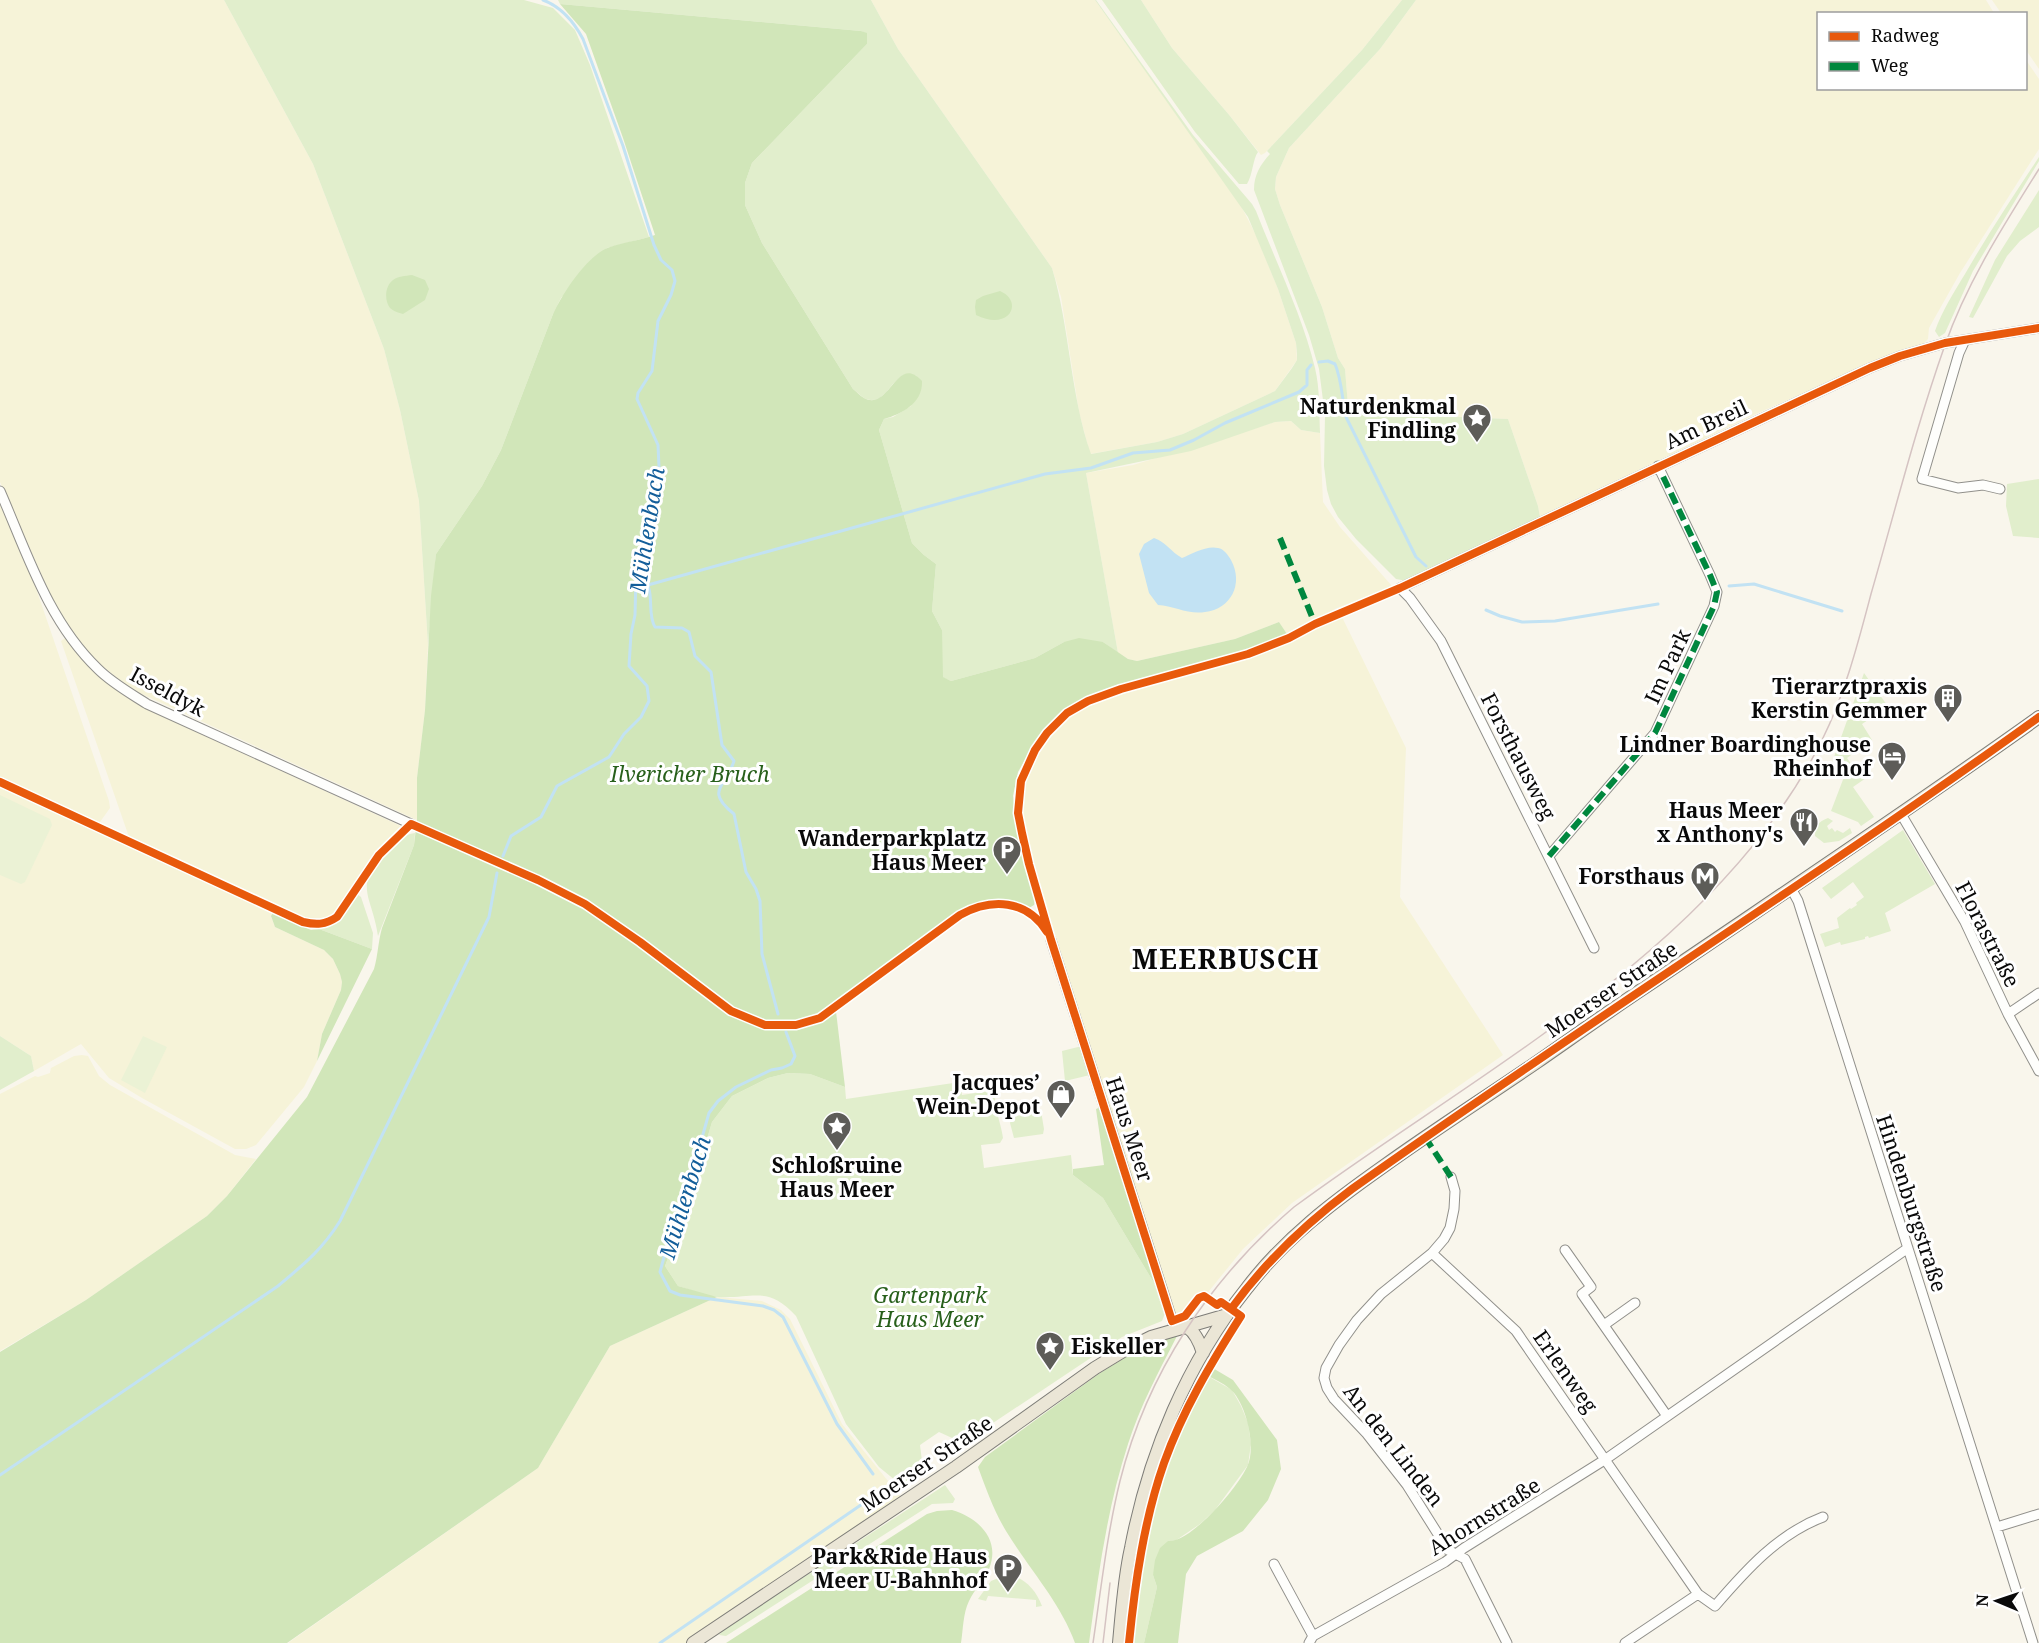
<svg xmlns="http://www.w3.org/2000/svg" width="2039" height="1643" viewBox="0 0 2039 1643" font-family="'Noto Serif',serif">
	<rect width="100%" height="100%" fill="#f9f6ec"/>
	<!-- farmland -->
	<path fill="#f6f3d8" d="M0 0H224L313 164 384 349 400 410 419 501 428 645 425 710 417 778V820L133 690 93 659 74 637 55 605 0 482Z
		M871 0H1095L1241 206 1257 237 1278 289 1296 343 1297 360 1275 391 1183 434 1157 442 1090 454 1079 412 1061 297 1052 268 898 49Z
		M1141 0H1402L1362 50 1265 153 1261 155 1230 116 1172 48Z
		M1416 0H1986L1994 13 1818 14V88H2026V60L2039 79V149L1960 273 1929 328 1928 339 1923 344 1896 352 1758 413 1540 517 1538 506 1508 419 1365 413 1348 406 1345 369 1338 358 1322 307 1280 205 1275 189 1276 177 1289 148 1380 49Z
		M1992 0H2039V69L2026 50V14L2001 13Z
		M1291 421 1301 430 1320 433 1323 502 1340 527 1392 586 1337 608 1287 634 1279 622 1235 639 1137 661 1128 659 1118 653 1086 473 1133 465 1275 422Z
		M0 504 29 568 109 801 110 808 100 822 90 821 0 779Z
		M1342 617 1406 748 1400 897 1503 1055 1292 1203 1243 1249 1188 1317 1176 1321 1171 1304 1045 919 1025 833 1020 798 1026 775 1038 751 1055 728 1068 716 1086 705 1256 654Z
		M65 638 90 668 120 693 142 707 401 826 383 844 367 867 341 909 328 919 312 922 303 920 141 846 129 837 61 641Z
		M0 786 273 913 271 917 275 927 324 950 333 959 340 974 342 982 341 990 322 1034 317 1061 304 1087 256 1145 246 1149H235L142 1098 109 1078 81 1044 34 1071 31 1056 0 1036Z
		M82 1055 88 1056 99 1076 110 1085 235 1155 256 1159 227 1196 207 1216 86 1300 0 1351V1094L35 1076 38 1077 50 1073 51 1068 74 1056Z
		M717 1297 762 1301 781 1310 790 1319 842 1424 905 1502 691 1643H288L538 1468 610 1346Z"/>
	<!-- green -->
	<path fill="#e1eecc" d="M224 0H524L553 8 575 30 590 65 649 237 607 248 561 298 553 314 501 450 482 486 436 554 428 645 419 501 400 410 384 349 313 164Z
		M558 0H871L898 49 1052 268C1070 328 1070 394 1091 454L1157 442 1183 434 1275 391 1292 368 1297 360V354L1296 343 1278 289 1248 217 1095 0H1096L1193 135 1252 204 1256 211C1275 260 1303 317 1315 368 1320 389 1319 411 1320 433L1301 430 1291 421 1275 422 1191 451 1086 473 1118 653 1103 642H1064L1035 658 951 681 942 677V630L932 611 936 564 924 555 912 543 879 430 884 419 893 417 911 406 917 376C891 365 889 410 864 398 861 396 856 391 853 389L762 243 745 205V183L752 163 867 44V34L861 31 560 4Z
		M1102 0H1141L1172 48 1230 116 1258 152C1253 158 1253 174 1247 184H1239L1195 132Z
		M1402 0H1416L1380 49 1289 148 1276 177 1275 189 1280 205 1322 307 1338 358 1345 369 1348 406 1365 413 1508 419 1538 506 1540 517 1407 581 1396 579 1356 539 1338 517 1331 504 1327 490 1324 466 1325 416 1319 369 1309 335 1254 190C1254 175 1260 165 1270 154L1267 151 1362 50Z
		M2039 157V161L1973 271 1945 333 1939 337 1935 331C1942 311 1954 292 1965 274 1988 234 2014 195 2039 157Z
		M2039 190V227L2020 241 2007 256 1973 318 1969 317 1995 260Z
		M2039 479V538L2013 536 2006 506 2007 484Z
		M1864 673 1892 712 1884 718 1880 712 1862 724 1872 740 1847 758 1860 776 1863 774 1866 778 1853 787 1874 817 1861 826 1858 822 1831 811 1844 777 1829 771Z
		M1828 818 1833 821 1827 826 1829 830 1832 828 1835 832 1837 830 1843 833 1850 828 1852 833 1839 841 1824 843 1815 836C1815 826 1818 822 1828 818Z
		M1903 830 1935 884 1885 913 1891 931 1869 938 1868 936 1865 937V939L1841 945 1840 942 1825 947 1820 934 1839 928 1837 918 1850 908 1851 909 1857 905 1856 903 1864 897 1853 882 1831 899 1822 888Z
		M415 833 414 845 378 936C372 894 352 888 387 850 395 842 404 834 415 833Z
		M357 894 361 897 373 933 372 949 319 929 339 920Z
		M0 1036 31 1056 34 1071 0 1090Z
		M1082 1046 1090 1075 1065 1081 1062 1051Z
		M788 1073 810 1074 845 1087 846 1099 960 1082 962 1095 995 1090C993 1107 1001 1122 1003 1138L1000 1143 981 1145 984 1168 1071 1155 1073 1175 1103 1198 1163 1298 1166 1311 1162 1321 1122 1337 963 1443 939 1432 920 1445 923 1469 901 1485 879 1467 846 1424 796 1316C767 1285 754 1299 718 1297 705 1296 691 1290 678 1286L665 1266 684 1216 712 1122 732 1096 768 1078Z
		M1041 1111 1044 1129 1043 1134 1014 1138 1010 1123 1012 1117Z
		M1206 1375 1232 1390 1241 1406 1248 1423 1251 1444 1248 1465 1215 1510 1200 1524 1175 1541 1153 1575 1157 1587 1144 1643H1131C1137 1583 1145 1521 1166 1463 1177 1433 1191 1404 1206 1375Z
		M1159 1463 1162 1464 1139 1555 1127 1643H1124L1136 1553Z
		M945 1485 955 1499 953 1503 932 1504 726 1636 719 1635 723 1630Z
		M1006 1575C1024 1576 1036 1590 1042 1606L1036 1607V1600L988 1596 986 1601 978 1599 991 1581Z"/>
	<!-- forest -->
	<path fill="#d1e6b9" d="M560 4 861 31 867 33V44L752 163 745 183V205L762 243 853 389C856 391 860 396 864 398 890 412 896 353 922 381 923 403 902 414 884 419L879 430 912 543 924 555 936 564 932 611 942 630 943 677 951 681 1035 658 1064 642 1079 638 1103 642 1128 659 1137 661 1235 639 1279 622 1287 634 1239 654 1122 686 1086 699 1053 720 1034 744 1018 772 1013 796 1018 834 1036 898 1034 905 1029 908C1004 897 987 897 963 908L835 1003 845 1087 810 1074 788 1073 768 1078 732 1096 712 1122 684 1216 665 1266 678 1286 717 1297 610 1346 538 1468 287 1643H0V1352L86 1300 207 1216 227 1196 307 1097 374 969C378 955 378 942 382 928L414 845 417 820V778L425 710 431 596 436 554 482 486 501 450 553 314C563 293 587 255 610 247 625 242 641 240 655 235L623 138 586 34Z
		M412 275 425 280 429 289 425 300 403 314C399 313 393 311 390 308 384 300 385 286 393 280 398 276 405 276 412 275Z
		M1000 291C1024 301 1010 332 976 315L975 307 976 300 983 296Z
		M273 913 311 930 319 929 372 949 317 1061 322 1034 341 990 342 982 340 974 333 959 324 950 275 927 271 916Z
		M1103 1106 1163 1298 1103 1198 1073 1175V1169L1104 1165 1096 1109Z
		M1177 1336C1159 1371 1140 1406 1128 1444 1107 1508 1098 1577 1089 1643H1075C1060 1602 1029 1569 1006 1531 994 1511 986 1489 978 1467L985 1457 1100 1373 1144 1346Z
		M1211 1367 1233 1380 1277 1440 1281 1469 1268 1500 1243 1531 1197 1556 1186 1574 1178 1643H1144L1157 1587 1153 1575 1155 1560 1160 1548 1168 1541C1181 1542 1197 1527 1207 1518 1221 1504 1238 1485 1247 1467 1257 1448 1246 1402 1230 1389 1223 1383 1214 1379 1206 1375Z
		M952 1510C979 1518 1001 1540 989 1569 984 1580 974 1590 969 1601 963 1613 963 1630 961 1643H726L927 1514 937 1511Z"/>
	<!-- pitch -->
	<path fill="#ebf2d5" d="M0 795 50 819 52 825 25 882 21 884 0 875Z
		M143 1036 167 1047 145 1093 121 1080Z"/>
	<!-- water -->
	<path fill="#c2e2f3" d="M1154 538C1166 542 1171 552 1182 558 1191 554 1207 545 1218 548 1224 549 1228 555 1231 560 1244 584 1231 609 1205 612 1189 615 1174 606 1158 605L1149 593 1139 554 1144 544Z"/>
	<g fill="none" stroke-linecap="round" stroke-linejoin="round">
		<!-- stream -->
		<path stroke="#c2e2f3" stroke-width="3" d="M1319 362 1328 361 1335 364C1342 380 1342 400 1346 417L1416 557 1426 566
			M636 575C659 583 645 611 655 627L682 628 689 632 695 656 711 672 722 745 734 761C726 787 704 790 734 814L746 872 756 889 760 901 762 954 778 1014
			M648 585 1045 474 1091 468 1133 453 1170 450 1194 440 1225 423 1299 392 1307 385V370L1311 365
			M1729 586 1754 584 1842 611
			M1486 610 1500 616 1522 622 1555 621 1658 604
			M503 856 511 836 541 817 557 786 609 757 624 734 641 717 649 701 647 686 629 666 631 634 635 615 636 575 659 467 658 445 637 399 638 393 652 371 658 321 671 295 675 281 672 270 661 260 654 245 623 146 583 39C574 22 562 7 543 0
			M786 1032 795 1056 791 1064 782 1068 771 1070 736 1087 718 1101 709 1113 681 1212 670 1235 660 1272 670 1291 680 1295 763 1306 774 1310 783 1317 837 1424 873 1474
			M0 1475 278 1286C303 1265 322 1250 340 1221L489 917 497 873
			M660 1643 871 1498 874 1488"/>
		<!-- minor casing -->
		<g stroke="#91908b" stroke-width="11">
			<path id="minor" d="M1965 340 1959 353 1922 479 1958 488 1983 485 2000 489
				M0 491C27 553 48 621 98 669 112 683 130 693 147 704L411 824
				M1901 814 1965 922 2008 1014 2039 1071
				M1549 856 1655 733 1714 606 1717 592 1710 575 1658 466
				M1792 890 1798 901 2033 1643
				M1051 940 1175 1329
				M1594 948 1441 641 1410 598 1400 588 1870 368 1900 356 1945 343 2039 328
				M2008 1014 2039 993
				M1451 1177 1455 1191 1454 1209 1450 1228 1444 1239 1432 1253 1381 1294 1357 1320 1339 1345 1326 1368 1324 1378 1327 1388 1334 1399 1367 1434 1407 1485 1448 1550 1465 1559 1507 1643
				M1565 1250 1591 1287 1582 1294 1667 1416
				M1432 1253 1516 1331 1698 1594
				M1604 1325 1635 1303
				M1997 1527 2039 1514
				M1274 1564 1313 1636
				M1309 1643 1313 1636 1445 1562 1464 1548 1606 1459 1908 1248
				M1625 1643 1698 1594 1715 1606C1746 1570 1778 1534 1823 1517"/>
		</g>
		<!-- major casing -->
		<g stroke="#7e7d78" stroke-width="14">
			<path id="major" d="M1187 1327C1196 1333 1200 1343 1203 1353
				M693 1643 956 1467 1095 1368 1123 1351 1151 1337 1227 1315
				M1119 1643C1122 1611 1124 1579 1131 1548 1149 1454 1187 1363 1247 1288 1285 1238 1333 1202 1384 1166 1434 1130 1486 1097 1537 1062 1573 1037 1608 1012 1644 988 1776 898 1909 810 2039 717"/>
		</g>
		<!-- minor -->
		<use href="#minor" stroke="#fefefc" stroke-width="9"/>
		<!-- major -->
		<use href="#major" stroke="#ebe6d6" stroke-width="12"/>
		<!-- tram -->
		<path stroke="#d5c3c2" stroke-width="1.5" d="M1093 1643C1101 1589 1107 1534 1120 1481 1147 1373 1210 1279 1294 1207 1475 1073 1718 949 1822 740 1845 694 1858 643 1871 594 1895 511 1916 427 1945 345 1967 282 2004 225 2039 169
			M1103 1643 1110 1583"/>
		<!-- quiet -->
		<path stroke="#00873e" stroke-width="6" stroke-dasharray="12 6" stroke-linecap="butt" d="M1280 538 1315 624
			M1549 856 1655 733 1714 606 1717 592 1710 575 1658 466
			M1425 1137 1451 1177"/>
		<!-- cycleway casing -->
		<g stroke="#fff" stroke-width="11">
			<path id="cycleway" d="M0 782 303 922C316 925 325 925 337 917L379 855 411 824 538 880 585 904 640 942 731 1011 765 1025H796L820 1018 960 915C991 898 1027 899 1047 932
				M1231 1309C1265 1262 1305 1224 1352 1189 1578 1028 1813 880 2039 717
				M1129 1643C1135 1583 1144 1520 1164 1463 1183 1410 1211 1363 1241 1316L1221 1302 1217 1305 1204 1296 1199 1298 1185 1316 1172 1321 1051 940 1029 864 1022 833 1018 813 1021 781 1035 750 1047 733 1067 713 1088 701 1121 689 1248 654 1289 638 1315 624 1400 588 1870 368 1900 356 1945 343 2039 328"/>
		</g>
		<!-- cycleway -->
		<use href="#cycleway" stroke="#e8590c" stroke-width="8"/>
	</g>
	<!-- icons -->
	<defs>
		<g id="sight-pin" transform="scale(1.5)"><path d="M0 17L-7.5 6A9.5 9.5 0 1 1 7.5 6Z" fill="#5d5c58" stroke="#fff"/><path d="M0-6L1.8-2.2L6-1.7L2.9 1.2L3.7 5.4L0 3.3L-3.7 5.4L-2.9 1.2L-6-1.7L-1.8-2.2Z" fill="#fff"/></g>
		<g id="building-pin" transform="scale(1.5)"><path d="M0 17L-7.5 6A9.5 9.5 0 1 1 7.5 6Z" fill="#5d5c58" stroke="#fff"/><path d="M-4-6H4V6H1V3H-1V6H-4ZM-2.5-4.3h1.7v1.8h-1.7ZM.8-4.3h1.7v1.8H.8ZM-2.5-1h1.7V.8h-1.7ZM.8-1h1.7V.8H.8Z" fill="#fff"/></g>
		<g id="hotel-pin" transform="scale(1.5)"><path d="M0 17L-7.5 6A9.5 9.5 0 1 1 7.5 6Z" fill="#5d5c58" stroke="#fff"/><path d="M-6-4.5h1.5V1H6V5H4.5V3h-9V5H-6ZM-4 0a1.8 1.8 0 1 1 3.6 0ZM.5 0V-2.5h3Q6-2.5 6 0Z" fill="#fff"/></g>
		<g id="restaurant-pin" transform="scale(1.5)"><path d="M0 17L-7.5 6A9.5 9.5 0 1 1 7.5 6Z" fill="#5d5c58" stroke="#fff"/><path d="M-5-6h1v4h1v-4h1v4h1v-4h1v5L-1.5 .5V6h-2V.5L-5-1ZM5-6V6H3V1.5H1.5Q1.5-4 5-6Z" fill="#fff"/></g>
		<g id="parking-pin" transform="scale(1.5)"><path d="M0 17L-7.5 6A9.5 9.5 0 1 1 7.5 6Z" fill="#5d5c58" stroke="#fff"/><path d="M-3.5-5.5H1a3.5 3.5 0 0 1 0 7H-1V5.5H-3.5ZM-1-3.4V-.6H.8a1.4 1.4 0 0 0 0-2.8Z" fill="#fff"/></g>
		<g id="metro-pin" transform="scale(1.5)"><path d="M0 17L-7.5 6A9.5 9.5 0 1 1 7.5 6Z" fill="#5d5c58" stroke="#fff"/><path d="M-5.5 5V-5H-3L0 0L3-5H5.5V5H3V-.5L0 4L-3-.5V5Z" fill="#fff"/></g>
		<g id="shop-pin" transform="scale(1.5)"><path d="M0 17L-7.5 6A9.5 9.5 0 1 1 7.5 6Z" fill="#5d5c58" stroke="#fff"/><path d="M-5-2.5h2.3a2.7 3.5 0 0 1 5.4 0H5L5.5 6h-11ZM-1.5-2.5h3a1.5 2.3 0 0 0-3 0Z" fill="#fff"/></g>
	</defs>
	<g fill-rule="evenodd">
		<use href="#sight-pin" x="1477" y="418"/>
		<use href="#building-pin" x="1948" y="698"/>
		<use href="#hotel-pin" x="1892" y="756"/>
		<use href="#restaurant-pin" x="1804" y="822"/>
		<use href="#parking-pin" x="1007" y="850"/>
		<use href="#metro-pin" x="1705" y="876"/>
		<use href="#shop-pin" x="1061" y="1094"/>
		<use href="#sight-pin" x="837" y="1126"/>
		<use href="#sight-pin" x="1050" y="1346"/>
		<use href="#parking-pin" x="1008" y="1568"/>
	</g>
	<g text-anchor="middle" dominant-baseline="central" stroke-width="6" stroke-linejoin="round" paint-order="stroke">
		<!-- poi labels -->
		<g font-size="21" font-weight="bold" fill="#090909" stroke="#fff" text-anchor="end">
			<text x="1456" y="406">Naturdenkmal<tspan x="1456" dy="24">Findling</tspan></text>
			<text x="1927" y="686">Tierarztpraxis<tspan x="1927" dy="24">Kerstin Gemmer</tspan></text>
			<text x="1871" y="744">Lindner Boardinghouse<tspan x="1871" dy="24">Rheinhof</tspan></text>
			<text x="1783" y="810">Haus Meer<tspan x="1783" dy="24">x Anthony's</tspan></text>
			<text x="986" y="838">Wanderparkplatz<tspan x="986" dy="24">Haus Meer</tspan></text>
			<text x="1684" y="876">Forsthaus</text>
			<text x="1040" y="1082">Jacques’<tspan x="1040" dy="24">Wein-Depot</tspan></text>
			<text x="837" y="1165" text-anchor="middle">Schloßruine<tspan x="837" dy="24">Haus Meer</tspan></text>
			<text x="1071" y="1346" text-anchor="start">Eiskeller</text>
			<text x="987" y="1556">Park&amp;Ride Haus<tspan x="987" dy="24">Meer U-Bahnhof</tspan></text>
		</g>
		<!-- street labels -->
		<g font-size="21" fill="#090909" stroke="#fff">
			<text transform="translate(1706 424) rotate(-25)">Am Breil</text>
			<text transform="translate(1667 666) rotate(-65)">Im Park</text>
			<text transform="translate(168 691) rotate(28)">Isseldyk</text>
			<text transform="translate(1519 756) rotate(63)">Forsthausweg</text>
			<text transform="translate(1988 934) rotate(63)">Florastraße</text>
			<text transform="translate(1611 989) rotate(-34)">Moerser Straße</text>
			<text transform="translate(1130 1129) rotate(72)">Haus Meer</text>
			<text transform="translate(1912 1203) rotate(72)">Hindenburgstraße</text>
			<text transform="translate(1566 1371) rotate(55)">Erlenweg</text>
			<text transform="translate(1394 1445) rotate(52)">An den Linden</text>
			<text transform="translate(926 1463) rotate(-34)">Moerser Straße</text>
			<text transform="translate(1484 1516) rotate(-32)">Ahornstraße</text>
		</g>
		<!-- park labels -->
		<g font-size="21" font-style="italic" fill="#28601b" stroke="#fff">
			<text x="690" y="774">Ilvericher Bruch</text>
			<text x="930" y="1295">Gartenpark<tspan x="930" dy="24">Haus Meer</tspan></text>
		</g>
		<!-- water labels -->
		<g font-size="22" font-style="italic" fill="#135e9a" stroke="#fff">
			<text transform="translate(646 530) rotate(-81)">Mühlenbach</text>
			<text transform="translate(684 1197) rotate(-73)">Mühlenbach</text>
		</g>
		<!-- district labels -->
		<g font-size="27" font-weight="bold" letter-spacing="1.5" fill="#090909" stroke="#fff">
			<text x="1226" y="958">MEERBUSCH</text>
		</g>
	</g>
	<!-- legend -->
	<rect x="1817" y="12" width="210" height="78" fill="#ffffff" stroke="#9d9d9d" stroke-width="1.5"/>
	<rect x="1829" y="32" width="30" height="9" fill="#e8590c" stroke="#9d9d9d" stroke-width="1.5"/>
	<text x="1871" y="42" font-size="18" fill="#090909">Radweg</text>
	<rect x="1829" y="62" width="30" height="9" fill="#00873e" stroke="#9d9d9d" stroke-width="1.5"/>
	<text x="1871" y="72" font-size="18" fill="#090909">Weg</text>
	<!-- north arrow -->
	<g transform="translate(1997 1601) rotate(272)" stroke="#ffffff" stroke-width="4.5" paint-order="stroke">
	<path d="M0-4.5L10 22L0 15L-10 22Z" fill="#090909"/>
	<text y="-9" font-size="16" font-weight="bold" text-anchor="middle" fill="#090909">N</text>
	</g>
</svg>
